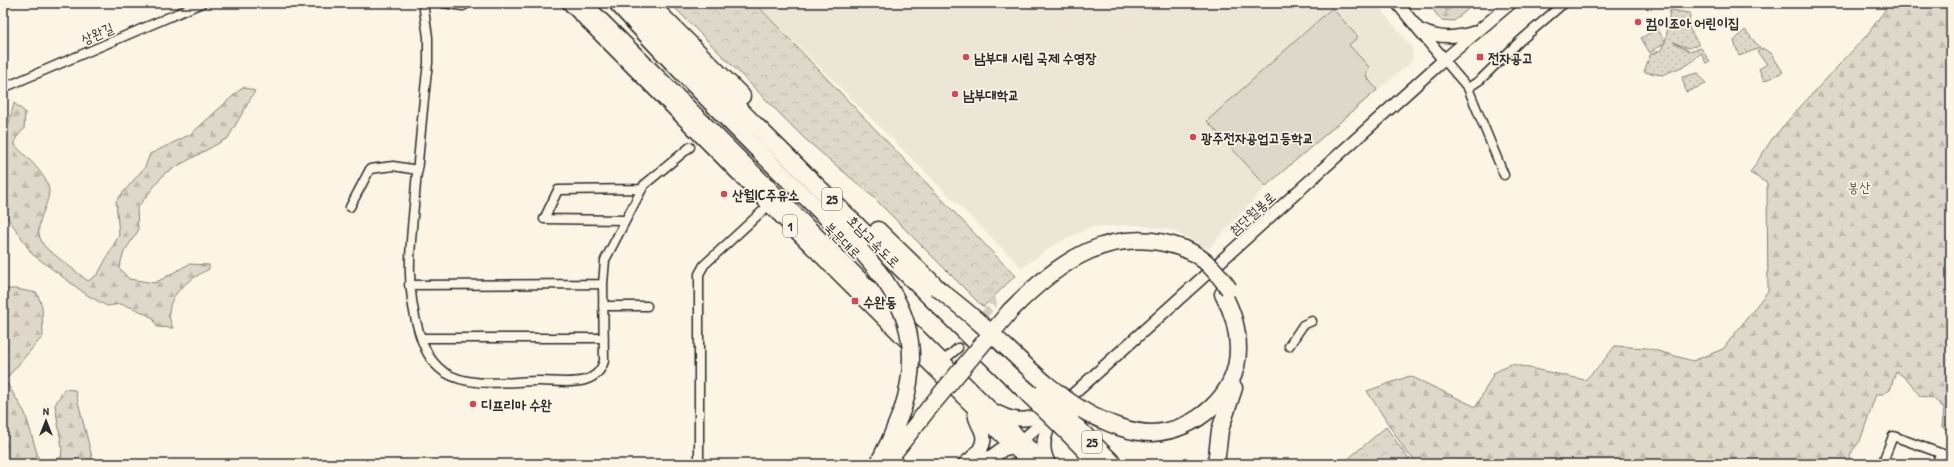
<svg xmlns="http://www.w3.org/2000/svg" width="1954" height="467" viewBox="0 0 1954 467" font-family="'Patrick Hand','Poor Story',sans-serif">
	<defs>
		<pattern id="forest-firs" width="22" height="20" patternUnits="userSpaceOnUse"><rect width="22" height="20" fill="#ded8ca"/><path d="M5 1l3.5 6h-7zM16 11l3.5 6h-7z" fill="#bfbaae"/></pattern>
		<pattern id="park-crowns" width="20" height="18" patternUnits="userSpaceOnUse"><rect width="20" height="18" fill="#ded8ca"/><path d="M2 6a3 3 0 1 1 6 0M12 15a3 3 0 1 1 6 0" fill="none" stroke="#bfbaae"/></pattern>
		<pattern id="garden-dots" width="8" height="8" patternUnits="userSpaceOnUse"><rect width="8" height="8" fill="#ded8ca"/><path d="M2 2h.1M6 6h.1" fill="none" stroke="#bfbaae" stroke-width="1.8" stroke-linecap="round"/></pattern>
	</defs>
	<rect width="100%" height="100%" fill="#fcf5e5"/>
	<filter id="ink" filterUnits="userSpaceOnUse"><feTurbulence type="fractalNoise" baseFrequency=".025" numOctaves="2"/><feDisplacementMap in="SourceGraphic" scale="8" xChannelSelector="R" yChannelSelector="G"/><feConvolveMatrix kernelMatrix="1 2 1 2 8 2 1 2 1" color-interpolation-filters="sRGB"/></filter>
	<g filter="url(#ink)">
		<!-- built -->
		<path fill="#ece6d7" d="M755 3H1376L1413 49 1412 61 1266 186 1208 249 1171 230 1137 225 1091 227 1054 245 1022 268Z"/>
		<!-- grass -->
		<path fill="#ded8ca" stroke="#84827a" d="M1332 8 1358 37 1349 45 1369 67 1366 76 1377 90 1266 186 1207 121Z"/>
		<!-- forest -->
		<path fill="url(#forest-firs)" stroke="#84827a" d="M1428 3H1441L1447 11 1457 3H1475L1454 21 1441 20Z
			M1890 3H1951V432L1942 427 1944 408 1933 398 1920 396 1908 380 1896 371 1890 390 1883 394H1876L1860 441 1849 455 1851 464H1420L1407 453 1367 391 1410 376 1476 407 1494 373 1511 364 1585 380 1600 365 1615 346 1647 348 1693 361 1723 349 1768 291 1767 183 1750 173 1772 139 1801 106 1867 35Z
			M243 87 255 91 228 138 165 173 137 208 138 231 124 252 119 268 129 279 155 283 189 264 209 265V269C192 278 170 291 169 313 169 318 171 324 173 328L157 327 153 318 136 309 121 304 107 306 87 295 32 254 20 235 3 212V130L9 123 14 103 25 112 24 129 16 138 15 145C25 156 50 177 49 192 47 212 29 228 46 248L88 281 98 274 119 235 116 201 145 167 150 154 191 134Z
			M3 289H16L37 293 42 306 43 336 5 380 25 413 39 460 61 458 62 448 55 405 64 389 75 390 92 457 89 464H3Z"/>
		<!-- park -->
		<path fill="url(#park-crowns)" stroke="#84827a" d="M670 3H755L1015 276 983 307 872 196 804 138Z
			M1657 29 1666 42 1650 53 1641 38Z
			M1386 427 1412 464H1342Z"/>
		<!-- garden -->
		<path fill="url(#garden-dots)" stroke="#84827a" d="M1670 10 1690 13 1689 28 1699 45 1688 48 1673 42 1689 51 1701 48 1710 62 1706 63 1701 53 1689 64 1662 75 1644 72 1650 55 1661 50 1666 39Z
			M1745 30 1760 48 1739 56 1734 41Z
			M1762 48 1771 53 1783 72 1764 81 1759 69 1767 64 1757 52Z
			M1698 73 1706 84 1686 92 1682 77Z"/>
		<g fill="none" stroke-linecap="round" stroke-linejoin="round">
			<!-- minor-tunnel -->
			<path stroke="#d2cdc0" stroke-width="8" stroke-dasharray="8 4" stroke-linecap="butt" d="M977 324 993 304 989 288
				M958 348 970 333"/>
			<!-- minor casing -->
			<g stroke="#2b2b2b" stroke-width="11">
				<path id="minor" d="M423 3 428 37V63C423 103 420 143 416 183 412 235 403 281 419 332 424 348 430 362 444 372 470 389 510 381 539 381 563 381 596 389 604 361L603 284 605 260 644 185 690 147
					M443 3 463 6 468 3
					M1444 60 1468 88 1504 175
					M3 88 202 3
					M1468 88 1480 80 1520 41 1564 3
					M350 207 370 169 393 166 418 170
					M625 220 544 219 558 190 642 189
					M409 285 603 284
					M603 306H647
					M421 338H604
					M1289 346 1303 325 1312 321
					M943 361 958 348
					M699 464V274L704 265 769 205
					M1882 464 1893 436 1951 457
					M1936 464 1941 453"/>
			</g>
			<!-- tertiary casing -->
			<g stroke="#2b2b2b" stroke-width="14">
				<path id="tertiary" d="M1397 3 1444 60
					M1421 30C1439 39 1455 38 1474 32
					M1016 446 1438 65 1511 3"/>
			</g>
			<!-- primary casing -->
			<g stroke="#2b2b2b" stroke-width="16">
				<path id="primary" d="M569 3 769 205 1030 464
					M585 3 1046 464
					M999 413C1019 424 1036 419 1055 408
					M1049 464C1038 445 1046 428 1058 411"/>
			</g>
			<!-- trunk casing -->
			<g stroke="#2b2b2b" stroke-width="17">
				<path id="trunk" d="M965 464C976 456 989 444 981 429 977 420 975 419 975 408
					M974 464 992 457 1004 448 1014 447"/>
			</g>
			<!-- motorway casing -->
			<g stroke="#2b2b2b" stroke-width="19">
				<path id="motorway" d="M617 3C695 89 777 170 861 251
					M632 3 1030 396
					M649 3 742 96
					M878 230 946 296
					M1010 311C1059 261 1112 222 1185 249
					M1010 361 1039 389
					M1091 415C1110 424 1130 433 1152 433 1196 431 1238 395 1238 349 1238 330 1232 310 1223 294
					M1071 421 1114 464
					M1064 429 1098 464
					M881 458 890 440 903 408
					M885 464 929 408
					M1216 464 1220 430 1234 388"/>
			</g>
			<!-- minor -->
			<use href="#minor" stroke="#fcf5e5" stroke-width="8"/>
			<!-- tertiary -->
			<use href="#tertiary" stroke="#fcf5e5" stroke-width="11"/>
			<!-- primary -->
			<use href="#primary" stroke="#fcf5e5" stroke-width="13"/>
			<!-- trunk -->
			<use href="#trunk" stroke="#fcf5e5" stroke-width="14"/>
			<!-- motorway -->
			<use href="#motorway" stroke="#fcf5e5" stroke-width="16"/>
			<!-- motorway-bridge casing -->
			<g stroke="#2b2b2b" stroke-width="19" stroke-linecap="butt">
				<path id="motorway-bridge" d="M1185 249C1204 257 1217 272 1229 289
					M861 251C905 299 923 343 903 408
					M936 287C952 300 968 312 983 326 1018 357 1049 392 1091 415
					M1042 393 1071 421
					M1030 396 1064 429
					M929 408 1010 311"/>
			</g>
			<!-- motorway-bridge -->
			<use href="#motorway-bridge" stroke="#fcf5e5" stroke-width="16"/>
		</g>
	</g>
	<!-- markers -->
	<g fill="#d1495b" stroke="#fcf5e5" stroke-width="1.5">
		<circle cx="1638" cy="22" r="4"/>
		<circle cx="966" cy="57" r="4"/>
		<rect x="1476" y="53" width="8" height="8" rx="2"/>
		<circle cx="955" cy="94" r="4"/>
		<circle cx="1193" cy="137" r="4"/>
		<circle cx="724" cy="194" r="4"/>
		<rect x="851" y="297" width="8" height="8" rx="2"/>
		<circle cx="473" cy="404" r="4"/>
	</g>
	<g text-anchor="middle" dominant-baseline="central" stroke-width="3.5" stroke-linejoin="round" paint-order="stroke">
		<!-- shield labels -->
		<g fill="#fcf5e5" stroke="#6a6863" stroke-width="1">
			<rect x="822" y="188" width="20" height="22" rx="3"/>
			<rect x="783" y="215" width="14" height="22" rx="3"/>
			<rect x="1082" y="431" width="20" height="22" rx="3"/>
		</g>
		<g font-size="13" font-weight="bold" fill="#2b2b2b">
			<text x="832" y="199">25</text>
			<text x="790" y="226">1</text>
			<text x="1092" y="442">25</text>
		</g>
		<!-- poi labels -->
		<g font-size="14" font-weight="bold" fill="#2b2b2b" stroke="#fcf5e5" text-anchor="start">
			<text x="1646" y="22">컴이조아 어린이집</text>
			<text x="974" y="57">남부대 시립 국제 수영장</text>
			<text x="1488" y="57">전자공고</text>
			<text x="963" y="94">남부대학교</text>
			<text x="1201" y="137">광주전자공업고등학교</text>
			<text x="732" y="194">산월IC주유소</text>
			<text x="863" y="301">수완동</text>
			<text x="481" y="404">디프리마 수완</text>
		</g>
		<!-- street labels -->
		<g font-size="14" fill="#2b2b2b" stroke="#fcf5e5">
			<text transform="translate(97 33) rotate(-23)">상완길</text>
			<text transform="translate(1252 213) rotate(-42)">첨단월봉로</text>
			<text transform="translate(843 240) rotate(45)">북문대로</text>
			<text transform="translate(874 241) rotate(45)">호남고속도로</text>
		</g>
		<!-- park labels -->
		<g font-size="14" fill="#585653" stroke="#fcf5e5">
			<text x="1859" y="186">봉산</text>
		</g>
	</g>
	<!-- margin -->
	<rect width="1954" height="467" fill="none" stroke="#fcf5e5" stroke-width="16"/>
	<rect x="8" y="8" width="1938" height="451" fill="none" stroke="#2b2b2b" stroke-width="1.5" filter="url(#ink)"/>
	<!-- north arrow -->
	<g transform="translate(46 421)" stroke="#fcf5e5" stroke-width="3" paint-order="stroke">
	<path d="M0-3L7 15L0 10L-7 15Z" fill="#2b2b2b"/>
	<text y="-6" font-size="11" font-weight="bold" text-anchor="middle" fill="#2b2b2b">N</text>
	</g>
</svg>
